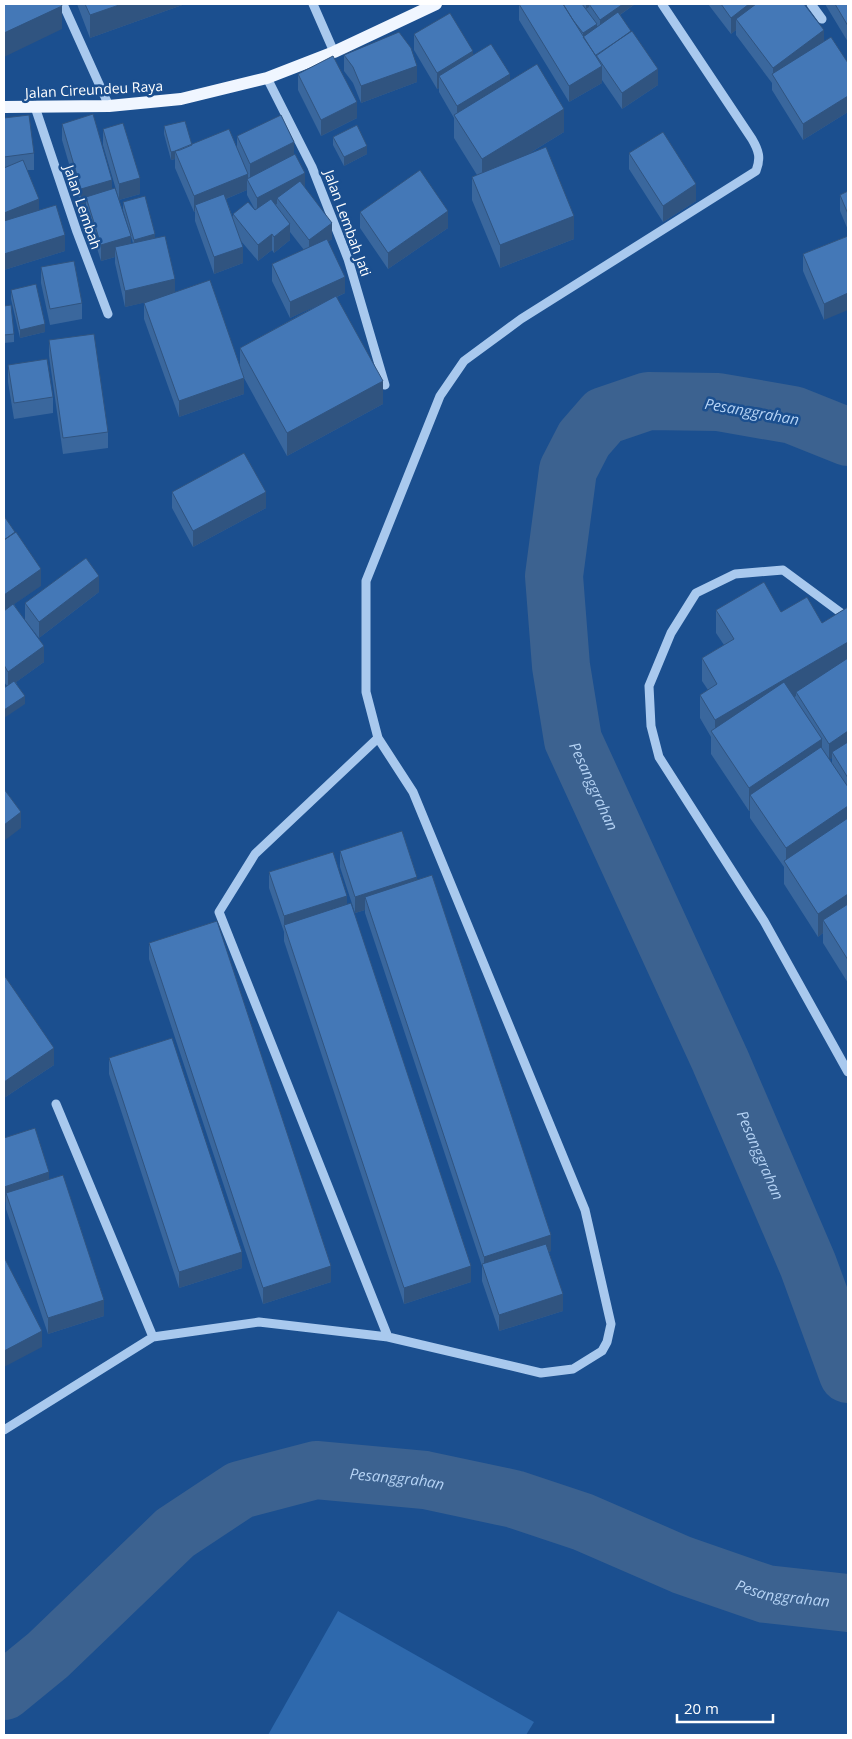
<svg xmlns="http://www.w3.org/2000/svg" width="852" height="1739" viewBox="0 0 852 1739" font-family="'Open Sans',sans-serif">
	<rect width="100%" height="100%" fill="#1b4f8f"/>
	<!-- pitch -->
	<path fill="#2e69ad" d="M338 1611 534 1722 526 1735H268Z"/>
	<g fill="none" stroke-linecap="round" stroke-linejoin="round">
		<!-- river -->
		<g stroke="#3c6290" stroke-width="58">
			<path id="s1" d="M848 437 793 415 718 402 648 401 604 416 584 439 568 470 554 576 561 666 573 740 720 1060 808 1265 848 1374"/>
			<path id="s2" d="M4 1691 48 1655 175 1533 240 1490 316 1470 425 1480 514 1499 583 1522 682 1565 766 1594 848 1603"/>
		</g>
		<!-- minor -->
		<path stroke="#a9c9ee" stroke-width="9" d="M63 4 109 106
			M313 4 334 52
			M811 4 822 19
			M267 78 312 167 348 259 385 385
			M35 107 77 232 108 314
			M848 618 783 570 735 574 696 593 671 633 649 686 651 726 659 757 764 921 848 1072
			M378 738 255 854 219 912 388 1337
			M56 1104 153 1337
			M4 1430 153 1337 259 1322 388 1337 541 1373 573 1369 602 1351 607 1342 611 1324 585 1210 413 792 378 738 366 692V581L440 396 464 361 521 319 756 171C761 158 759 151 752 139L662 4"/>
		<!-- major -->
		<path stroke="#f0f6ff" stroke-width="12" d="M4 107 109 106 181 99 267 78 334 52 436 4"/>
	</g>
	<!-- wall -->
	<path fill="#3a679d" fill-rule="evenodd" d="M77 4H185L90 38Z
		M519 4H635L620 15 658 85 622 109 602 80V83L569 102 519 20Z
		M708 4H804L824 41 848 63V112L803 140 772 90V83L736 35V30L731 34Z
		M825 4H848V42Z
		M414 34 473 55 510 81 564 132 525 156 574 239 500 268 472 200V177L477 175 454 138V118L439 92V88L437 89 414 50Z
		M344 55 417 82 361 103 353 83 344 71Z
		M298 74 357 118 321 136 298 90Z
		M4 118 34 153V170H27L39 211 65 251 4 270Z
		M62 124 112 189 131 244 133 243 123 210V202L155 238 175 292 240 366V348L322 303 290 318 272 281V264L304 250 290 232V240L274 253 272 250 258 261 241 241 243 263 214 274 195 221V211L194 212 175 168V159L171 160 164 134V126L192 145 237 147V136L294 154 305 188 332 239 328 242 345 293 337 297 383 404 287 456 244 378V394L179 417 144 319V303L150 301 125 307 115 263V257L101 261 86 213V203L81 205 62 140ZM247 190V195L255 210 233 214V218L226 199Z
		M103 129 140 194 119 200 103 145Z
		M333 137 367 154 344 166 333 145Z
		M629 153 696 201 663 222 629 169Z
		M848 191V230L840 211V195Z
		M360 212 448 228 388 269 360 228Z
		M848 236 824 320 803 271V254Z
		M41 267 82 303V319L50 325 41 283Z
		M11 290 45 332 20 338 11 299Z
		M4 306 14 334V342L4 343Z
		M49 340 108 432V448L63 454 49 356Z
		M8 365 53 397V413L14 419 8 382Z
		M172 492 266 508 193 547 172 508Z
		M41 586 14 604 44 662 16 682 25 704 7 686 4 682V611Z
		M99 592 39 638 25 620V603Z
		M848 607V983L823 943V933L818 937 784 884V867L750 818V810L749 811 711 754V737L700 718V695L708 690 702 681V658L724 645 716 633V610L781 612 822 623ZM832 758V763L829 759Z
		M340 851 417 880 551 1251 548 1252 563 1311 499 1331 482 1281V1266L365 913V910L355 913 340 867Z
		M269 872 347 905 471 1282 404 1304 284 941V932L269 888Z
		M149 943 331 1282 263 1304 149 959Z
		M4 975 54 1065 4 1098Z
		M109 1058 242 1268 179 1288 109 1074Z
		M4 1138 49 1179 104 1316 48 1334 6 1209Z"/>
	<!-- shaded-wall -->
	<path fill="#305480" d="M122 4H185L90 38V15Z
		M586 4H589V7L586 9Z
		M623 4H635L600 29V20Z
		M749 4H770L736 19V30L731 34V18Z
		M62 6V29L4 57V33Z
		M597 24V32L583 38V33Z
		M824 30V46L773 76V68Z
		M473 51V68L439 76V88L437 89V73Z
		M417 66V82L361 103V86Z
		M602 66V83L569 102V86Z
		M658 69V85L622 109V93Z
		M510 74V90L457 119V106Z
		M848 96V112L803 140V124Z
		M357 102V118L321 136V120Z
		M564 109V132L482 182V159Z
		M294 142V158L250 180V164Z
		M192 146 175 151V159L171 160V152Z
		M367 146V154L344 166V157Z
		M305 173V189L277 198V204L257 214V198Z
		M248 174V181L247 179V190L197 211 195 205V211L194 212V196Z
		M140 178V194L119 200V184Z
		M112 180V196L86 197V203L81 205V189Z
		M696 184V201L663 222V206Z
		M39 199V216L4 229V213Z
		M448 211V228L388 269V253Z
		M574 216V239L500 268V245Z
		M332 223V239L309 256V240Z
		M290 224V240L274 253V237Z
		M155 234V243L134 248V240Z
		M272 234V250L258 261V245Z
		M65 235V251L4 270V254Z
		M131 236V253L115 247V257L101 261V245Z
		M243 247V263L214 274V257Z
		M345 277V293L290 318V302Z
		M175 279V296L125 307V291Z
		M848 293V310L824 320V304Z
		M45 324V332L20 338V330Z
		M244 378V394L179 417V401Z
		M383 381V404L287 456V433Z
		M266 492V508L193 547V531Z
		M41 569V586L4 611V595Z
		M99 576V592L39 638V622Z
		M848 642V665L796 692V696L718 741 715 737V720Z
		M44 646V662L8 688V672Z
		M25 696V704L4 718V710Z
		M848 731V748L832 752V758L829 760V744Z
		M822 739V762L750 795V810L749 811V788Z
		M5 770V779L4 780V771Z
		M848 806V829L786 864V848Z
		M21 812V828L4 841V825Z
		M417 877V893L365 897V910L355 913V897Z
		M848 894V917L823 920V933L818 937V914Z
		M347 896V912L284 925V916Z
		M54 1048V1065L4 1098V1082Z
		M49 1172V1188L6 1193V1202L4 1203V1187Z
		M551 1235V1251L484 1273V1257Z
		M242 1252V1268L179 1288V1272Z
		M331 1266V1282L263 1304V1288Z
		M471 1266V1282L404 1304V1288Z
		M563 1294V1311L499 1331V1315Z
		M104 1300V1316L48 1334V1318Z
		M42 1331V1347L4 1367V1351Z"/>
	<!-- building -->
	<path fill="#4478b7" stroke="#305480" d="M4 4H61L62 6 4 33Z
		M85 4H122L90 15Z
		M519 4H563L602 66 569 86Z
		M563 4H582L597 24 583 33 573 20Z
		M589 4H623L600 20Z
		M721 4H749L731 18Z
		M756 4H804L824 30 773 68 736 19Z
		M835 4H848V26Z
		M618 12 631 31 596 56 583 37Z
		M450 13 473 51 437 73 414 34Z
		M632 31 658 69 622 93 596 55Z
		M399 32 411 48 417 66 361 86 353 67 344 55Z
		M831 37 848 63V96L803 124 772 74Z
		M491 44 510 74 457 106 439 76Z
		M333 56 357 102 321 120 298 74Z
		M537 64 564 109 482 159 454 115Z
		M93 114 112 180 81 189 62 124Z
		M29 115 34 153 4 157V118Z
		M281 115 294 142 250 164 237 136Z
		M185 121 192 145 180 150 171 152 164 126Z
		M123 123 140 178 119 184 103 129Z
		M357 125 367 146 344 157 333 137Z
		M229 129 248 174 194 196 175 151Z
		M663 132 696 184 663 206 629 153Z
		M546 147 574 216 500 245 472 177Z
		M295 154 305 173 257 198 247 179Z
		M23 160 39 199 4 213V168Z
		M420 170 448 211 388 253 360 212Z
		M300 181 332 223 309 240 277 198Z
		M115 188 131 236 101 245 86 197Z
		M848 191V214L840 195Z
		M224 194 243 247 214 257 195 205Z
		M145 196 155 234 134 240 123 202Z
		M271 199 290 224 274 237 272 234 258 245 233 214 248 202 255 210Z
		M56 205 65 235 4 254V221Z
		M165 236 175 279 125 291 115 247Z
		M848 236V293L824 304 803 254Z
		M327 239 345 277 290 302 272 264Z
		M74 261 82 303 50 309 41 267Z
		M210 280 244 378 179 401 144 303Z
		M36 284 45 324 20 330 11 290Z
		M336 296 383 381 287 433 240 348Z
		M11 305 14 334 4 335V306Z
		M94 334 108 432 63 438 49 340Z
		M47 359 53 397 14 403 8 365Z
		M244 453 266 492 193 531 172 492Z
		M4 516 15 532 4 540Z
		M16 532 41 569 4 595V540Z
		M86 558 99 576 39 622 25 603Z
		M764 582 781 612 807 597 822 623 848 607V642L715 720 700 695 717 684 702 658 734 639 716 610Z
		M13 604 44 646 8 672 4 665V611Z
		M848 658V731L829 744 796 692Z
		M14 681 25 696 4 710V688Z
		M784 682 822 739 749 788 711 731Z
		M848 742V778L832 752Z
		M821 747 848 787V806L786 848 750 795Z
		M4 789 21 812 4 825Z
		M848 818V894L818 914 784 861Z
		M402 831 417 877 355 897 340 851Z
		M333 852 347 896 284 916 269 872Z
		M432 875 551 1235 484 1257 365 897Z
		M351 903 471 1266 404 1288 284 925Z
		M848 904V960L823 920Z
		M217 921 331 1266 263 1288 149 943Z
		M4 975 54 1048 4 1082Z
		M172 1038 242 1252 179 1272 109 1058Z
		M35 1128 49 1172 4 1187V1138Z
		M63 1175 104 1300 48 1318 6 1193Z
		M546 1244 563 1294 499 1315 482 1264Z
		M4 1257 42 1331 4 1351Z"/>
	<g text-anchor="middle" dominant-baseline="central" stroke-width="5" stroke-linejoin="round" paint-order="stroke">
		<!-- street labels -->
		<g font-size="14" fill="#fff" stroke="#1b4f8f">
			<text transform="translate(94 89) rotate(-3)">Jalan Cireundeu Raya</text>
			<text transform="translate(83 207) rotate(71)">Jalan Lembah</text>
			<text transform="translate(348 223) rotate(70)">Jalan Lembah Jati</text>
		</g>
		<!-- water labels -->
		<g font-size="15" font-style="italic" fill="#b5d3f5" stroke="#1b4f8f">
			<text transform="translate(752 411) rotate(10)">Pesanggrahan</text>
			<text stroke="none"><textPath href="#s1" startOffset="640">Pesanggrahan</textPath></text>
			<text stroke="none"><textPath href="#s1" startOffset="1045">Pesanggrahan</textPath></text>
			<text stroke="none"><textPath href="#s2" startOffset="471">Pesanggrahan</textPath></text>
			<text stroke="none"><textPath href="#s2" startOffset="876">Pesanggrahan</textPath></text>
		</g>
	</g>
	<!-- border -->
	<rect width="852" height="1739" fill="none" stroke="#ffffff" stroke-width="10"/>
	<!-- scale -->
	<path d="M677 1714v8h96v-8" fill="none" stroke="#ffffff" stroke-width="2.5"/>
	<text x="684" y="1714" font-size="15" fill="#ffffff" stroke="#1b4f8f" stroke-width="4" paint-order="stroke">20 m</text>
</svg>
